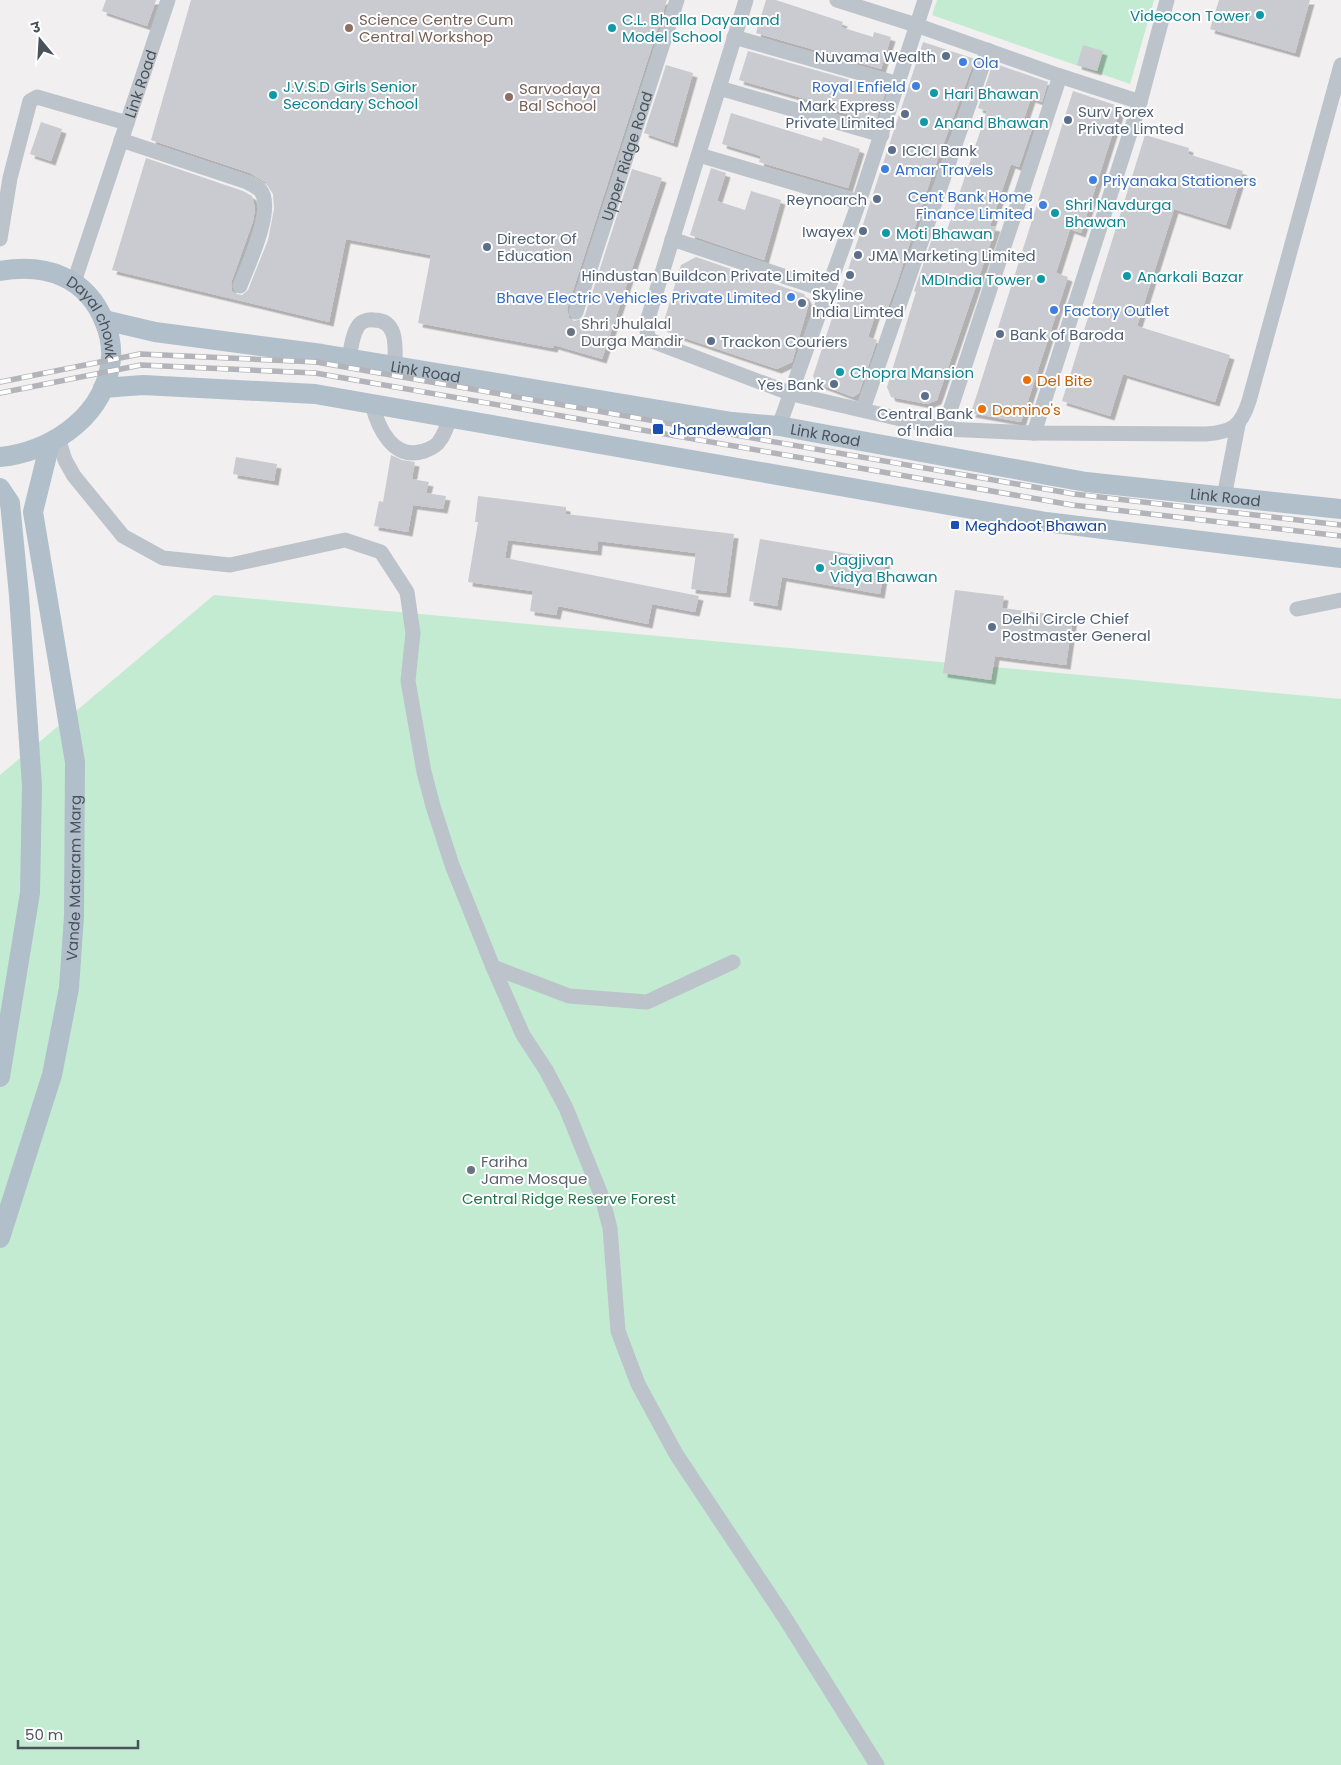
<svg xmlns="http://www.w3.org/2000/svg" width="1341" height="1765" viewBox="0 0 1341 1765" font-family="Poppins,'Noto Sans Devanagari',sans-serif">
	<defs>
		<filter id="shadow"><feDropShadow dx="4.5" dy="4.5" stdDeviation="0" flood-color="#0004"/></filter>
	</defs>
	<rect width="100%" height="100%" fill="#f1efef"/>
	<!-- green -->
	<path fill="#c2ebd1" d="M937 0H1154L1130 84 932 15Z
		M214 595 1341 699V1765H0V775Z"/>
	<!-- building -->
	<path fill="#c9cbd1" filter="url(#shadow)" d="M106 0H156L147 26 102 11Z
		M191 0H667L567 309 569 318 574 321 582 319 585 315 632 169 662 178 602 359 554 345 553 348 418 323 431 255 346 239 329 322 112 270 146 158 243 191 252 196 255 209 253 221 231 283 232 291 236 294 242 295 248 290 268 240 274 209 273 194 265 182 250 173 151 140Z
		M766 0H776L843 22 841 27 873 37 874 32 891 37 881 69 756 33Z
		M1219 0H1310L1295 53 1210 29Z
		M923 42 975 59 933 172 896 286 886 312 877 309 868 337 877 340 859 393 853 397 816 383 813 376Z
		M1083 45 1103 51 1097 71 1077 65Z
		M748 51 886 90 876 121 827 109 808 103 809 100 739 80Z
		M993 63 1048 82 1042 102 1031 98 1023 122 1033 126 1019 167 1011 164 990 226 996 227 937 400 927 404 891 397 887 387 916 292 914 291 934 233 945 236 987 111 978 108Z
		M666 65 693 73 673 143 644 133Z
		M1073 91 1121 107 1081 233 1070 229 1056 273 1068 277 1042 358 1021 422 971 413Z
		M731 113 822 141 823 137 860 149 848 188 759 162 761 156 722 144Z
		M41 122 62 129 51 161 30 154Z
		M1145 135 1189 148 1188 154 1243 171 1226 225 1174 209 1137 326 1230 355 1215 402 1123 374 1110 416 1062 401Z
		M711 168 726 173 717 201 745 210 751 191 781 200 764 260 690 235Z
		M696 257 804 294 809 303 792 362 777 369 667 332 664 321 681 265Z
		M391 455 402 460 415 462 412 479 429 482 426 493 446 496 443 509 413 505 408 532 374 526 379 501 383 502Z
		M236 457 277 464 274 481 233 474Z
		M478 496 566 507V514L734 534 726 593 691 589 696 553 598 541 597 551 508 540 505 558 699 596 695 612 652 604 648 624 558 606 556 615 530 611 533 591 468 582 478 522H475Z
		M760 539 886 560 880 594 782 577 777 606 749 601Z
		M955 590 1004 596 1002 608 1073 617 1066 665 995 656 991 680 943 673Z"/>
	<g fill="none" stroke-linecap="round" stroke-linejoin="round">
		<!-- minor -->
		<g stroke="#bcc3cb" stroke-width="15">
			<path d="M746 0 646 325 648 337 652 341 792 394 944 429 1034 433 1206 434C1233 432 1241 426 1249 401L1341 65"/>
			<path d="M837 0 916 25 1060 76 1140 102 1034 433"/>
			<path d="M734 37 899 84"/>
			<path d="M719 88 882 135"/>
			<path d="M1140 102 1167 0"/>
			<path d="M121 140 247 182C251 184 257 187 260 190 276 207 247 267 240 286"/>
			<path d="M699 155 859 202"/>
			<path d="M0 239 10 178 30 101 37 97 127 123"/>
			<path d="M672 239 828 291"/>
			<path id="s1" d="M74 282 168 0"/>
			<path id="s2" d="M576 312 677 0"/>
			<path d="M349 358C351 349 352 336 357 328 360 322 367 319 374 320 399 320 395 349 395 366"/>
			<path d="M372 404C378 428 393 461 424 451 430 449 437 446 440 440 445 434 447 425 450 418"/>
			<path d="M863 409 988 50"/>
			<path d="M779 426 859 202 925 0"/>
			<path d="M944 429 1060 76"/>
			<path d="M58 438 65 460 74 476 123 536 163 558 230 565 345 540 381 552 407 592 413 633 408 681 424 772 433 806 452 865 493 967 523 1035 546 1070 566 1108 602 1197 610 1228 618 1331 638 1384 676 1454 785 1618 877 1765"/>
			<path d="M1224 497 1238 425"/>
			<path d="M1297 609 1341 600"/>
			<path d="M493 967 569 996 647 1002 733 962"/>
		</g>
		<!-- major -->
		<g stroke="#b1bfcb" stroke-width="20">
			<path id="s3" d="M0 271C46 263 87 277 105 323 111 338 113 355 109 371 98 421 48 452 0 457"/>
			<path id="s4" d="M104 320 155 332 322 354 732 422 779 426 1086 482 1341 509"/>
			<path d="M103 388 143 385 315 394 1046 522 1341 558"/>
			<path d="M0 488 10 503 19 595 32 786 30 893 0 1077"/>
			<path id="s5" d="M0 1238 52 1075 69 988 74 916 75 762 33 512 50 443"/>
		</g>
		<!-- rail casing -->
		<g stroke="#b2b4b9" stroke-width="5.5">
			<path id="rail" d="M0 382 140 354 316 362 1074 494 1341 525
				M0 393 141 365 315 373 1072 505 1341 536"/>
		</g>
		<!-- rail -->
		<use href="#rail" stroke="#fff" stroke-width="4" stroke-dasharray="11" stroke-linecap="butt"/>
	</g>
	<!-- markers -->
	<g fill="#0f9aa8" stroke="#fff" stroke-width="2">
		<circle cx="1260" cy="15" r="5"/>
		<circle cx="612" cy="28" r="5"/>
		<circle cx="934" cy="93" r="5"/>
		<circle cx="273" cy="95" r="5"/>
		<circle cx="924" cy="122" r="5"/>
		<circle cx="1055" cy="213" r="5"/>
		<circle cx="886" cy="233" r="5"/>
		<circle cx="1127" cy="276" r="5"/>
		<circle cx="1041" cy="279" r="5"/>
		<circle cx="840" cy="372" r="5"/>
		<circle cx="820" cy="568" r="5"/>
	</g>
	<g fill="#8d6e63" stroke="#fff" stroke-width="2">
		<circle cx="349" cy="28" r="5"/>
		<circle cx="509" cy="97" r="5"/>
	</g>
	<g fill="#5c6f8a" stroke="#fff" stroke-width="2">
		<circle cx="946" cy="56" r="5"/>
		<circle cx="905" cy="114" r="5"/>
		<circle cx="1068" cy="120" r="5"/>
		<circle cx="892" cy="150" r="5"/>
		<circle cx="877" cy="199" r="5"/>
		<circle cx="863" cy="231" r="5"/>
		<circle cx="487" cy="247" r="5"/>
		<circle cx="858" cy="255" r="5"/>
		<circle cx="850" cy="275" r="5"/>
		<circle cx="802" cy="303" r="5"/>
		<circle cx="1000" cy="334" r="5"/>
		<circle cx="711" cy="341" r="5"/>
		<circle cx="834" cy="384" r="5"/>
		<circle cx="925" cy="396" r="5"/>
		<circle cx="992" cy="627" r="5"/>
	</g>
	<g fill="#3f7fe0" stroke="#fff" stroke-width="2">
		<circle cx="963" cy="62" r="5"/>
		<circle cx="916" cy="86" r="5"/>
		<circle cx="885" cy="169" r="5"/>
		<circle cx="1093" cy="180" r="5"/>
		<circle cx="1043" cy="205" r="5"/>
		<circle cx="791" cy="297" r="5"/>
		<circle cx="1054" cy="310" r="5"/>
	</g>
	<g fill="#6b7280" stroke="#fff" stroke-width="2">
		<circle cx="571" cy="332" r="5"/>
		<circle cx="471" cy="1170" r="5"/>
	</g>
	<g fill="#e8710a" stroke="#fff" stroke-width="2">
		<circle cx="1027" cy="380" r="5"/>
		<circle cx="982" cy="409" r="5"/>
	</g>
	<g fill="#1a4fb4" stroke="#fff" stroke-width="2">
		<rect x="652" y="423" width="12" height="12" rx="2.5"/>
		<rect x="950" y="520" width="10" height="10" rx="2.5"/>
	</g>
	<g text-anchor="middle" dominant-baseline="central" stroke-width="4" stroke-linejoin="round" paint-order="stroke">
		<!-- culture labels -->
		<g font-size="15" fill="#0d838f" stroke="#fff" text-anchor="start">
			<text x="1250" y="15" text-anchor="end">Videocon Tower</text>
			<text x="622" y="19">C.L. Bhalla Dayanand<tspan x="622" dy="17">Model School</tspan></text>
			<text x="283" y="86">J.V.S.D Girls Senior<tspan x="283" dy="17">Secondary School</tspan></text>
			<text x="944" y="93">Hari Bhawan</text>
			<text x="934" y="122">Anand Bhawan</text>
			<text x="1065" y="204">Shri Navdurga<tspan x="1065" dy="17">Bhawan</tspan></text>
			<text x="896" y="233">Moti Bhawan</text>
			<text x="1137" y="276">Anarkali Bazar</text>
			<text x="1031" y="279" text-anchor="end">MDIndia Tower</text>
			<text x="850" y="372">Chopra Mansion</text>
			<text x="830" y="559">Jagjivan<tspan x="830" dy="17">Vidya Bhawan</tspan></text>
		</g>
		<!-- education labels -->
		<g font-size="15" fill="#785e54" stroke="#fff" text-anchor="start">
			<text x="359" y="19">Science Centre Cum<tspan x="359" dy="17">Central Workshop</tspan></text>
			<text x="519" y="88">Sarvodaya<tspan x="519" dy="17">Bal School</tspan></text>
		</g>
		<!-- service labels -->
		<g font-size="15" fill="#4e5e75" stroke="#fff" text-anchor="start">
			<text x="936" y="56" text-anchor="end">Nuvama Wealth</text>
			<text x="895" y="105" text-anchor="end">Mark Express<tspan x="895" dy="17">Private Limited</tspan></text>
			<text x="1078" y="111">Surv Forex<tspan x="1078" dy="17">Private Limted</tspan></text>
			<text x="902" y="150">ICICI Bank</text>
			<text x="867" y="199" text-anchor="end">Reynoarch</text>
			<text x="853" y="231" text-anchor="end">Iwayex</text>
			<text x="497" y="238">Director Of<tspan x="497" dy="17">Education</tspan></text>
			<text x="868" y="255">JMA Marketing Limited</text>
			<text x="840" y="275" text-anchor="end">Hindustan Buildcon Private Limited</text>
			<text x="812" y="294">Skyline<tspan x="812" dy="17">India Limted</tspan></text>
			<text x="1010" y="334">Bank of Baroda</text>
			<text x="721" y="341">Trackon Couriers</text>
			<text x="824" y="384" text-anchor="end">Yes Bank</text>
			<text x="925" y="413" text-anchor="middle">Central Bank<tspan x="925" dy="17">of India</tspan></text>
			<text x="1002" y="618">Delhi Circle Chief<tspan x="1002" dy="17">Postmaster General</tspan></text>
		</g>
		<!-- shop labels -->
		<g font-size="15" fill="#366cbe" stroke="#fff" text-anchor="start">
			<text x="973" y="62">Ola</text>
			<text x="906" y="86" text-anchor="end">Royal Enfield</text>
			<text x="895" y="169">Amar Travels</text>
			<text x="1103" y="180">Priyanaka Stationers</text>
			<text x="1033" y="196" text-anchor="end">Cent Bank Home<tspan x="1033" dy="17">Finance Limited</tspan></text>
			<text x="781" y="297" text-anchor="end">Bhave Electric Vehicles Private Limited</text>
			<text x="1064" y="310">Factory Outlet</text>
		</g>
		<!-- street labels -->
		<g font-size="15" fill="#49525b" stroke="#fff">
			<text stroke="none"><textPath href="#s1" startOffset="209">Link Road</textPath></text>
			<text stroke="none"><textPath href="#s2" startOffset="164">Upper Ridge Road</textPath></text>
			<text stroke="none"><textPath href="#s3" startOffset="118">Dayal chowk</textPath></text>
			<text stroke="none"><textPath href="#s4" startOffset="326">Link Road</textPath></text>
			<text stroke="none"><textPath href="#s4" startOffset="731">Link Road</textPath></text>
			<text stroke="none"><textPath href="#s4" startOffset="1136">Link Road</textPath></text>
			<text stroke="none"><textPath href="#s5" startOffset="370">Vande Mataram Marg</textPath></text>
		</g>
		<!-- worship labels -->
		<g font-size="15" fill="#5b616d" stroke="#fff" text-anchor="start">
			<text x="581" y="323">Shri Jhulalal<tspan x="581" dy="17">Durga Mandir</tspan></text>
			<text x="481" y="1161">Fariha<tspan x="481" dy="17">Jame Mosque</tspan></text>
		</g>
		<!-- food labels -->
		<g font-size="15" fill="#c56008" stroke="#fff" text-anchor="start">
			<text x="1037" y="380">Del Bite</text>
			<text x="992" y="409">Domino's</text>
		</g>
		<!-- transit labels -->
		<g font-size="15" fill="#164399" stroke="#fff" text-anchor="start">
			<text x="669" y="429">Jhandewalan</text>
			<text x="965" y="525">Meghdoot Bhawan</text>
		</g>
		<!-- park labels -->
		<g font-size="15" fill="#20754a" stroke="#fff">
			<text x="569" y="1198">Central Ridge Reserve Forest</text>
		</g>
	</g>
	<!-- north arrow -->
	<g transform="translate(40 40) rotate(342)" stroke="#ffffff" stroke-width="4" paint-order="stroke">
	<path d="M0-4L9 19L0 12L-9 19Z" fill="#49525b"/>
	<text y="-8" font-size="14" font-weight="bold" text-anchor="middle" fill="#49525b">उ</text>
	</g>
	<!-- scale -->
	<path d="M18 1740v8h120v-8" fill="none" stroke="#49525b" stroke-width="2.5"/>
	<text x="25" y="1740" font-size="15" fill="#49525b" stroke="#ffffff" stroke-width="4" paint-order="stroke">50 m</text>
</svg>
